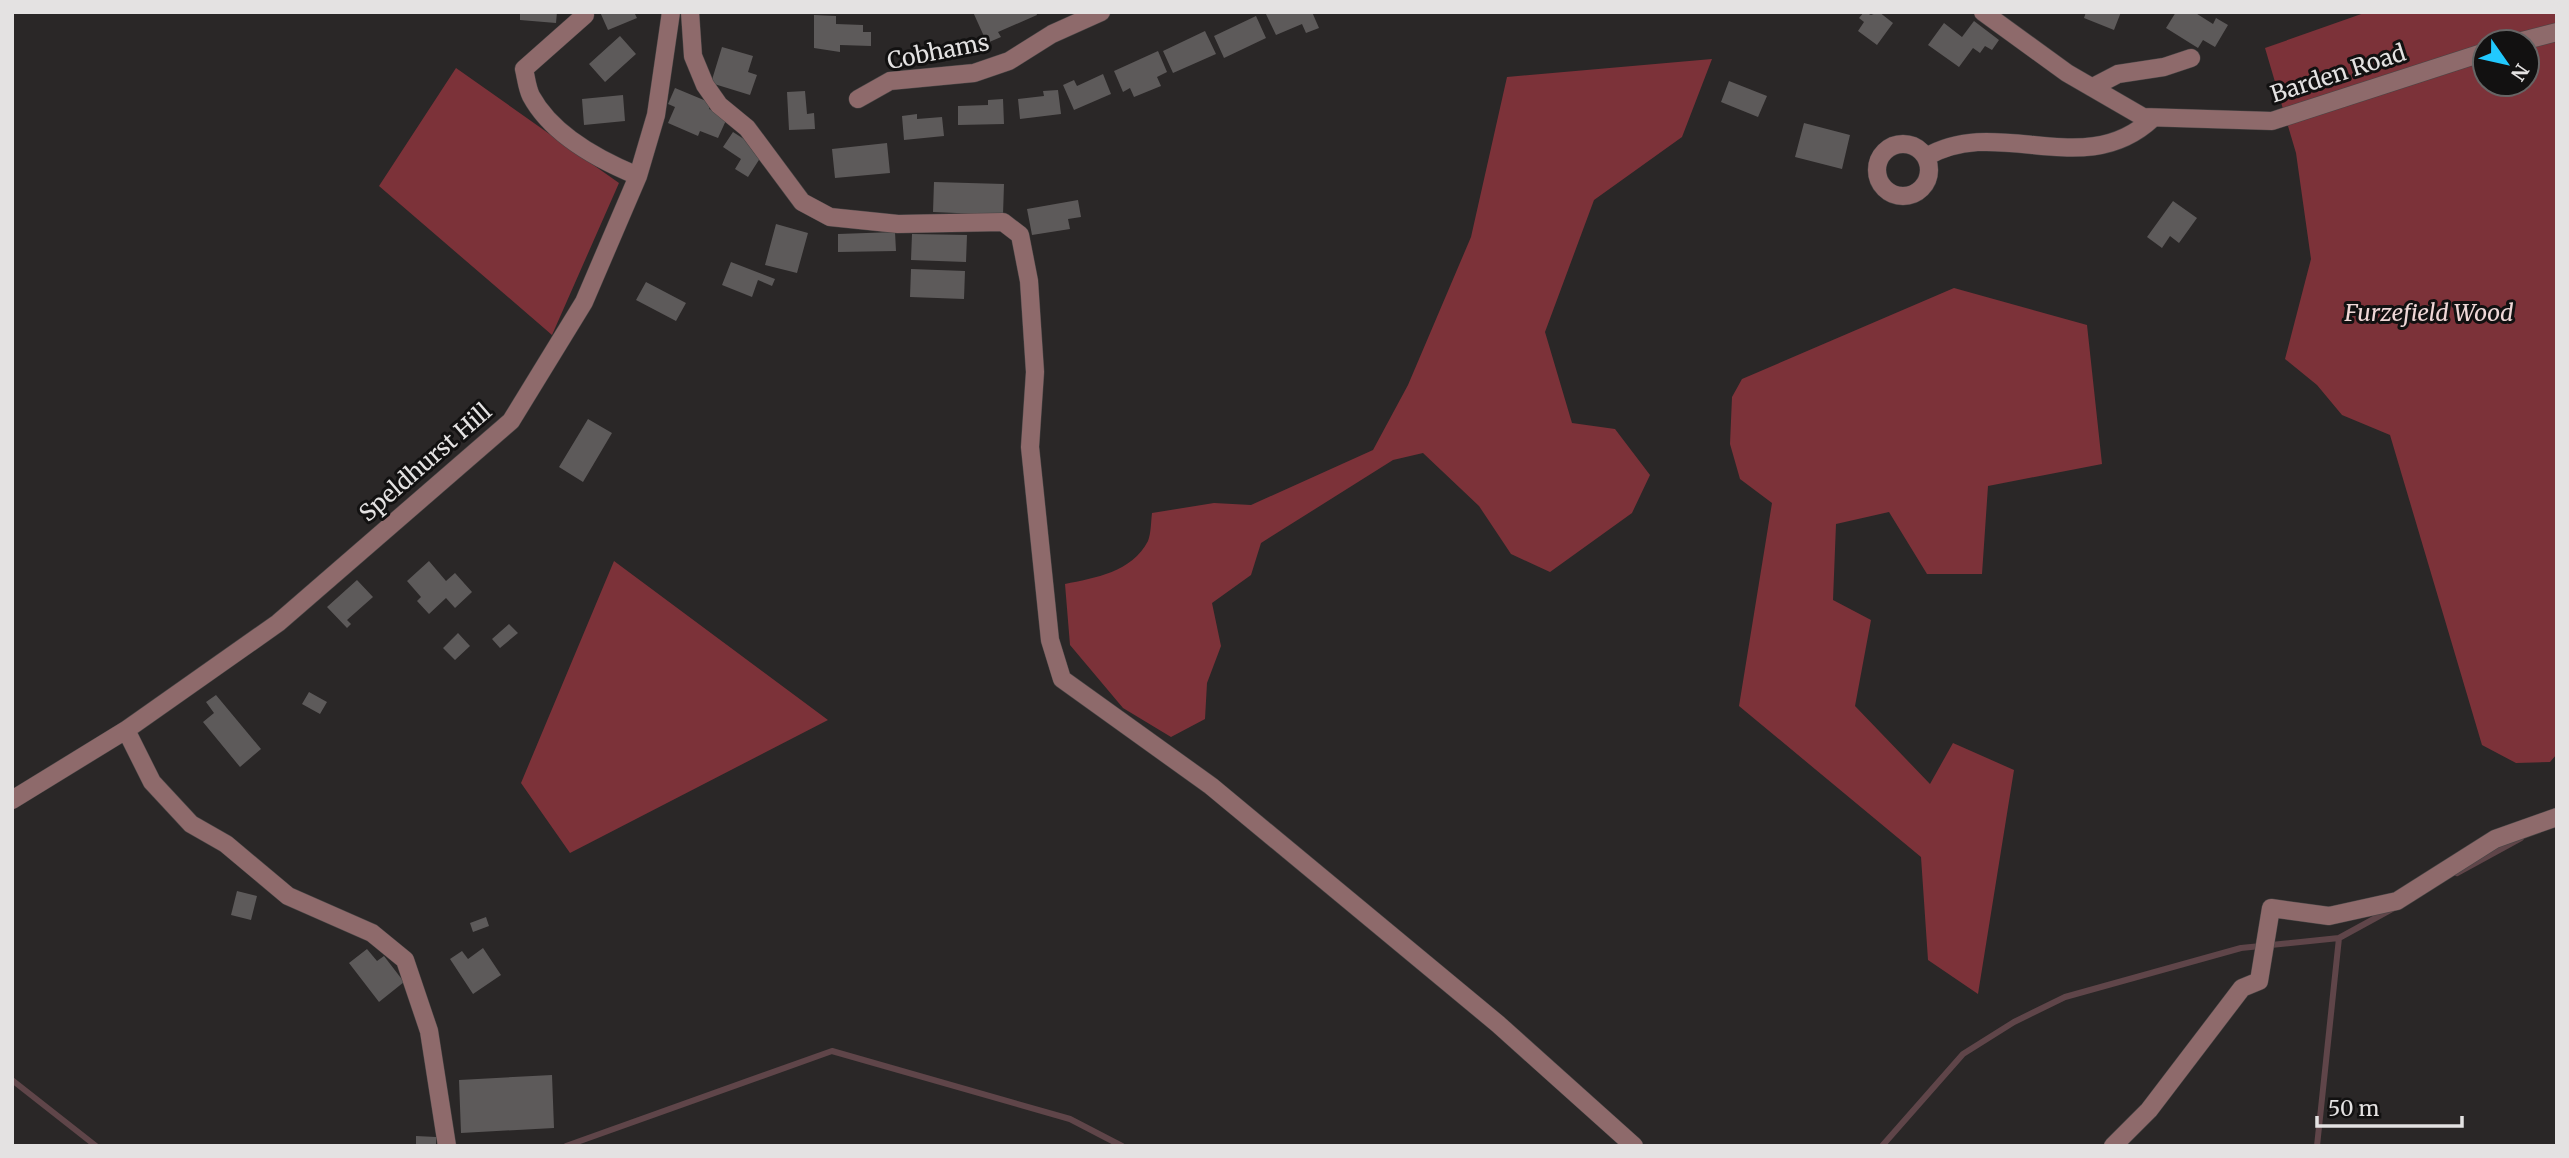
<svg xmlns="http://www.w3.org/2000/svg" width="2569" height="1158" viewBox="0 0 2569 1158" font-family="Merriweather,serif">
	<rect width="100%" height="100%" fill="#2a2727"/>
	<!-- forest -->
	<path fill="#7c3239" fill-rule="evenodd" d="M2367 12H2557V754L2550 762 2516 763 2482 745 2390 435 2342 415 2317 385 2285 359 2311 259 2296 153 2265 48ZM2485 42H2527V84H2485Z
		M1712 59 1682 137 1594 200 1545 332 1572 423 1615 429 1650 475 1632 513 1550 572 1511 554 1479 506 1423 453 1393 460 1261 543 1251 575 1212 603 1221 646 1207 683 1205 719 1171 737 1123 708 1070 645 1065 584C1095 578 1132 572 1148 541 1151 534 1151 521 1152 513L1214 503 1251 505 1373 450 1408 385 1471 237 1507 77Z
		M456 68 619 183 552 335 379 186Z
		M1954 288 2087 325 2102 464 1988 486 1982 574H1927L1889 512 1836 524 1833 600 1871 620 1855 706 1930 784 1953 743 2014 770 1978 994 1928 960 1921 857 1739 706 1772 503 1740 479 1730 444 1732 397 1742 379Z
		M614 561 828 720 570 853 521 783Z"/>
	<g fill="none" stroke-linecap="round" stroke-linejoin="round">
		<!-- stream -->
		<path stroke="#5f4549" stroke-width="6" d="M2457 873 2521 838
			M12 1080 96 1146
			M566 1146 832 1051 1070 1119 1122 1146
			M1882 1146 1963 1054 2014 1022 2065 997 2241 948 2339 938 2392 909
			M2317 1146 2339 938"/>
	</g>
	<!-- building -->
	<path fill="#5d5a5a" d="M520 12H557L556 23 520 20Z
		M600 12H634L637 18 608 30Z
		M973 12H1036L1037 15 998 32 1001 37 987 43Z
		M1265 12H1312L1319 28 1306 33 1302 24 1276 35Z
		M1864 12 1871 15 1879 12 1893 23 1877 45 1858 31 1864 22 1859 18Z
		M2086 12H2121L2114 30 2084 18Z
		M2176 12H2194L2213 24 2216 18 2228 25 2215 47 2203 40 2198 48 2166 28Z
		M814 15 836 16V24L863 25V32H871V46L840 45V52L814 48Z
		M1256 16 1266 38 1224 58 1214 36Z
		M1974 21 1999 40 1992 50 1985 46 1980 53 1973 48 1959 67 1928 45 1944 23 1962 37Z
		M1205 31 1216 54 1173 73 1163 51Z
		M620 36 636 54 605 82 589 64Z
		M722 47 753 56 748 72 757 75 750 95 711 83Z
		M1158 51 1167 72 1157 77 1161 86 1134 97 1130 88 1123 92 1114 71Z
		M1103 74 1111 94 1074 110 1063 85 1074 80 1077 86Z
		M1729 81 1767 96 1758 117 1721 102Z
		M675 88 711 103 709 109 728 116 718 138 700 131 698 136 668 123 675 107 668 104Z
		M1058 90 1061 114 1020 119 1018 99 1044 96 1043 91Z
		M805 91 807 114 814 113 815 129 789 130 787 92Z
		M623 95 625 121 584 125 582 99Z
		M1003 99 1004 124 958 125V106L988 105V100Z
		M917 114V119L942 117 944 136 904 140 902 116Z
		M1804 123 1850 135 1842 169 1795 157Z
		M733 132 764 152 748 177 735 169 741 159 723 147Z
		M887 143 890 173 835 178 832 149Z
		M934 182 1004 184 1003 215 933 212Z
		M1078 200 1081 217 1068 219 1070 229 1032 235 1027 209Z
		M2173 201 2197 218 2179 243 2170 236 2162 248 2147 237Z
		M776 224 808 233 797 273 765 265Z
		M895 232 896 251 838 252V234Z
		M912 234 967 235 966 262 911 260Z
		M731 262 775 279 772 286 758 280 752 297 722 285Z
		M911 269 965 271 964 299 910 297Z
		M646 282 686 303 676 321 636 300Z
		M588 419 612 433 583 482 559 467Z
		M429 561 446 581 455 573 472 592 455 608 446 598 429 614 417 601 421 597 407 581Z
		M357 580 373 597 347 620 351 624 347 628 327 607Z
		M509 624 518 633 500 648 492 639Z
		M458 633 470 646 455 660 443 648Z
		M309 692 327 702 320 714 302 704Z
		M216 695 261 749 240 767 203 722 214 713 206 702Z
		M237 891 257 896 251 920 231 915Z
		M486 917 489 926 473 932 470 923Z
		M483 948 501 975 473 994 450 959 462 951 468 959Z
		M367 949 377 961 384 956 404 982 379 1002 349 963Z
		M552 1075 554 1128 461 1133 459 1080Z
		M416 1136 436 1137V1146H416Z"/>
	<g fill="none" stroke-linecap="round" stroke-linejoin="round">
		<!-- minor casing -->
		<g stroke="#484545" stroke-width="19">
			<path id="minor" d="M690 12 693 56 705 85 719 105 747 128 802 202 830 217 898 224 1003 222 1020 235 1029 281 1035 372 1030 447 1050 640 1062 679 1211 786 1498 1024 1634 1146
				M1983 12 2067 73 2143 117 2272 121 2485 52
				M585 15 524 69C526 77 527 88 531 96 552 135 599 160 638 176
				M2518 42 2557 32
				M2093 87 2118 74 2164 67 2191 58
				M858 99 890 81 974 73 1009 61 1052 34 1101 12
				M1877 170a26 26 0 1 1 52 0a26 26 0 1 1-52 0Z
				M1926 157C1999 114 2084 183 2153 118
				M126 730 152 782 191 824 226 844 288 896 372 933 405 960 429 1031 447 1146
				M12 800 126 730 278 623 511 421 584 302 638 176 656 115 671 12
				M2113 1146 2149 1110 2242 988 2259 981 2271 908 2329 916 2397 901 2495 839 2557 817"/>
		</g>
		<!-- minor -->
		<use href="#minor" stroke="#8e6a6b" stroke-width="18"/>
	</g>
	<g text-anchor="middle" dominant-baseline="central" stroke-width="6" stroke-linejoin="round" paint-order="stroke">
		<!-- street labels -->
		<g font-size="23" fill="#e4e2e2" stroke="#121111">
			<text transform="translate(938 51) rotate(-11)">Cobhams</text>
			<text transform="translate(2338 73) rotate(-18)">Barden Road</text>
			<text transform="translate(425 462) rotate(-41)">Speldhurst Hill</text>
		</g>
		<!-- park labels -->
		<g font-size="23" font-style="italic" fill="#efd7d7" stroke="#121111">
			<text x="2429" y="312">Furzefield Wood</text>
		</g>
	</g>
	<!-- border -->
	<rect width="2569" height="1158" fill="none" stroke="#e4e2e2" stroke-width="28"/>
	<!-- north arrow -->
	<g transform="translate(2506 63) rotate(124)"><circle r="33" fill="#121111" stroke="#666565" stroke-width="2"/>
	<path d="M0-5L12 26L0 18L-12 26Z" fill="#22c9fe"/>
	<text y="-10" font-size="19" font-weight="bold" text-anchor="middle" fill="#e4e2e2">N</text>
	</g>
	<!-- scale -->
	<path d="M2317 1116v10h145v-10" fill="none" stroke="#e4e2e2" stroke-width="3.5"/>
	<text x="2328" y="1116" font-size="21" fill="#e4e2e2" stroke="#121111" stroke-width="5" paint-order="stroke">50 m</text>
</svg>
